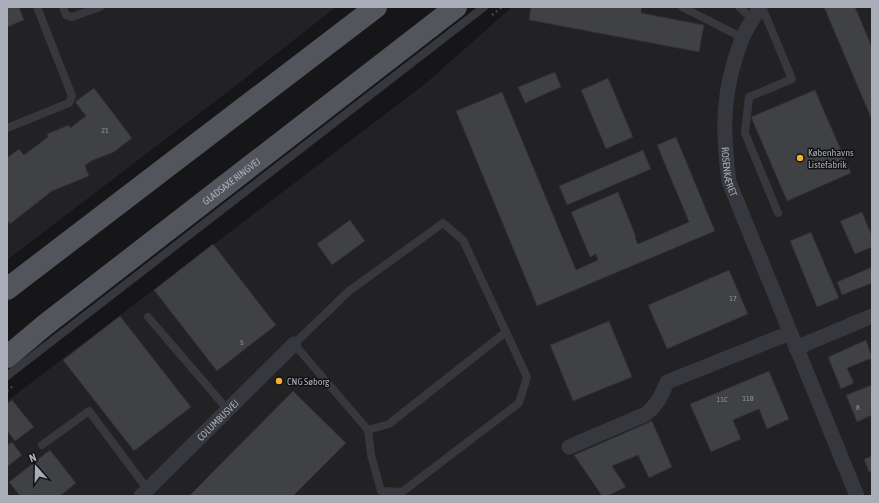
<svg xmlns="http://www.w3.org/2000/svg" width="879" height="503" viewBox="0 0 879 503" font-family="'Asap Condensed',sans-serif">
	<rect width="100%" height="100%" fill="#161618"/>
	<!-- built -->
	<path fill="#222225" d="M7 7H336L230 90 7 260Z
		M512 7H872V496H7V401L425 84Z"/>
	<!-- building -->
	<path fill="#404145" stroke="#303034" d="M7 7H19L24 20 7 27Z
		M531 7H642L641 13 704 25 699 52 529 20Z
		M824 7H855L872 47V120Z
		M555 72 561 87 525 103 518 87Z
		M608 78 633 137 606 149 581 90Z
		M94 88 132 138 114 152 91 161 85 166 89 176 52 191 10 224 7 220V158L19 149 24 155 48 137 47 134 69 125 70 128 86 116 75 102Z
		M815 90 851 173 787 201 751 117Z
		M502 92 576 270 598 260 596 254 590 257 571 212 618 192 636 237 635 238 638 244 689 222 657 145 676 137 715 231 537 306 456 111Z
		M643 150 651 169 567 205 559 186Z
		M862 212 872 236V247L855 254 840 221Z
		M350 220 365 241 332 265 317 244Z
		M811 232 839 298 817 307 790 241Z
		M213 244 276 325 217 371 154 290Z
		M872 267V283L842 295 837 282Z
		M729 270 748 314 667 349 648 305Z
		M120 316 191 407 134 451 63 360Z
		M609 321 632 377 573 401 550 345Z
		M866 340 872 358 847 368 854 383 841 389 828 357Z
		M769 371 789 419 767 429 759 409 733 420 741 439 711 452 690 404Z
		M872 385V415L857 422 846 395Z
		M293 391 346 443 293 496H189Z
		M12 400 34 427 15 441 7 431V404Z
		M652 421 672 467 649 478 638 455 612 466 626 487 607 496H602L574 455Z
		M12 442 22 455 7 467V445Z
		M50 450 76 483 60 496H20L9 482Z
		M872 456V471L869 472 864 459Z"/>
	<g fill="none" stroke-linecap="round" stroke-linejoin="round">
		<!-- path -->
		<path stroke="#3d3f44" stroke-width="2.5" stroke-dasharray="2 3" stroke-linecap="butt" d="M492 15 502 7
			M7 391 14 385"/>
		<!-- lane -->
		<path stroke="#37383d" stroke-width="8" d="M63 7 66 15 72 17 100 7
			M682 7 743 38
			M739 7 753 19
			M762 7 792 79 749 97 745 133 778 213
			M7 128 69 103 72 96 37 7
			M148 317 228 410
			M7 376 484 7
			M368 430 371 455 381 491 402 492 519 403 527 377 463 240 443 223 349 291 294 344 368 430 389 424 506 332
			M42 445 89 411 148 490"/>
		<!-- street -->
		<g stroke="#37383d" stroke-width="15">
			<path id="s1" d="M760 7C754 18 746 28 742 39 722 90 722 129 729 182L857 496"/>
			<path d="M796 348 872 316"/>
			<path d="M569 447 646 414C657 405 662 395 667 382L790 333"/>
			<path id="s2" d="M141 496 294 344"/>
		</g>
		<!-- primary -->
		<g stroke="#53555c" stroke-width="22">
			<path d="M7 289 376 7"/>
			<path id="s3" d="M7 357 45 325 456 7"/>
		</g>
	</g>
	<!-- markers -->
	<g fill="#f2b134" stroke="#111113" stroke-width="1.5">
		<circle cx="800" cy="158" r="4"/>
		<circle cx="279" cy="381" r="4"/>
	</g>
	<g text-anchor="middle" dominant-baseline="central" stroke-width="3" stroke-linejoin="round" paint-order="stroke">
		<!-- number labels -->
		<g font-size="8" fill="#8e929b">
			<text x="105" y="130">21</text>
			<text x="733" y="298">17</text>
			<text x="242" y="342">5</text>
			<text x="748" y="398">11B</text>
			<text x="722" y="399">11C</text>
			<text x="858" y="407">8</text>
		</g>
		<!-- poi labels -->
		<g font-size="10" fill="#a8adb8" stroke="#111113" text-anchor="start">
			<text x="808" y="152">Københavns<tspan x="808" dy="12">Listefabrik</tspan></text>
			<text x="287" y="381">CNG Søborg</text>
		</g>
		<!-- street labels -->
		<g font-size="10" fill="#a8adb8" stroke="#111113">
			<text stroke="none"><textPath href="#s1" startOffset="172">ROSENKÆRET</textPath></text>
			<text stroke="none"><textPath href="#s3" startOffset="285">GLADSAXE RINGVEJ</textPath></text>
			<text stroke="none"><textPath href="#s2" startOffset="108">COLUMBUSVEJ</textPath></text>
		</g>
	</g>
	<!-- border -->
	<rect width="879" height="503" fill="none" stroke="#a8adb8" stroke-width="16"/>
	<!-- north arrow -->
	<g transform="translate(36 467) rotate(340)" stroke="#111113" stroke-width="3" paint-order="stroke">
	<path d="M0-3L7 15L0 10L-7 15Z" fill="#a8adb8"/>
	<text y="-6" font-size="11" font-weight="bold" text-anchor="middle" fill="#a8adb8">N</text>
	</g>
</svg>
